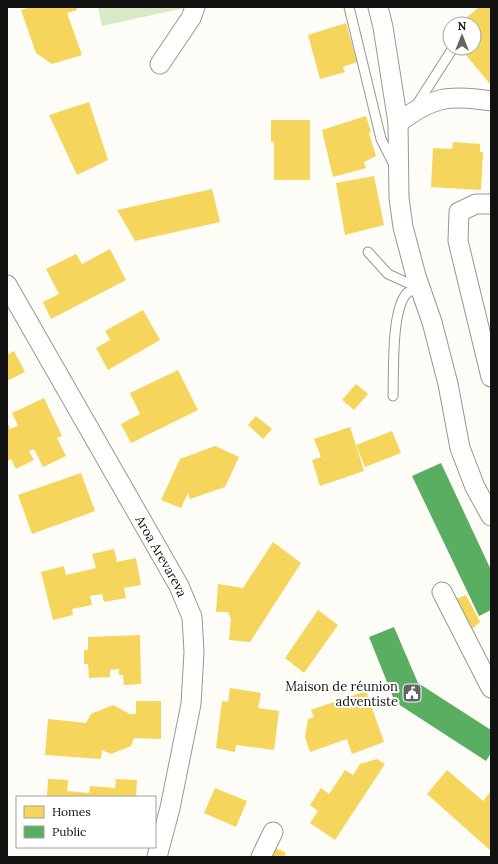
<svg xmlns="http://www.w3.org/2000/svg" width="498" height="864" viewBox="0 0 498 864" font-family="Lora,serif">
	<rect width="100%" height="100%" fill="#fdfcf7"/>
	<!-- forest -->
	<path fill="#d8eac5" d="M98 7H189L102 26Z"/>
	<!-- homes -->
	<path fill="#f6d55c" d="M31 7H76L77 10 67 13 82 55 52 64 36 53 21 10Z
		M479 7H491V85L460 48H474V24H459Z
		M346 23 357 62 343 67 345 72 320 79 308 35Z
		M89 102 108 160 77 175 49 115Z
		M366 116 371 132 369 133 376 156 364 162 366 168 333 177 322 130Z
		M271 120H310V180H274V142H271Z
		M453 142 480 144V152H483L481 190 431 187 433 148 452 149Z
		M374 176 384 225 345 235 336 183Z
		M212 189 220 222 135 241 117 210Z
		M110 249 126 280 51 319 43 302 59 294 46 269 76 254 82 264Z
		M143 310 160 340 108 370 96 348 110 340 105 331Z
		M14 351 25 372 7 381V355Z
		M178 370 198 410 131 443 121 424 140 414 130 393Z
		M356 384 368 394 354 410 342 400Z
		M44 398 62 436 57 438 66 456 43 467 34 449 29 451 34 460 16 469 11 459 7 461V422L10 429 18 426 12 413Z
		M256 416 272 429 263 439 248 425Z
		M350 427 364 471 320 486 312 460 321 457 314 439Z
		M392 431 401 453 365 467 356 445Z
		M215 446 239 457 225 487 190 499 188 493 181 508 161 500 180 459Z
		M81 473 95 511 32 534 18 495Z
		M273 542 301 563 250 642 229 640 231 619 228 612H216L218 584 243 588Z
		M114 549 117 562 136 558 141 585 124 588 126 598 104 602 102 594 90 596 92 605 72 609 73 615 53 620 41 572 64 566 66 575 96 568 92 554Z
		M466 595 480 622 471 630 456 599Z
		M318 610 338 625 304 673 285 658Z
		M140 635 141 684 124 685 123 675H119V669L110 670V677L89 678 88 664H84V650H88V637Z
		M230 688 261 693 258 708 279 711 274 750 236 745 235 752 216 748 222 701 228 702Z
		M366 691 384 742 352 754 347 739 310 752 305 737 308 719 314 717 311 710Z
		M136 701H161V739L134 738 131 746 111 754 102 750 101 759 45 755 48 719 86 723 91 714 113 705 130 714H136Z
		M377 759 385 764 335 840 310 823 318 811 310 805 321 788 329 794 345 770 353 775 360 764Z
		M447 770 483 801 491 791V851L427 794Z
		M48 779 68 780 67 791 89 793 90 786 115 788 116 779 137 780 136 797H47Z
		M215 788 247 801 236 827 204 813Z
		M276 848 286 853 284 857H272Z"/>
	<!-- public -->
	<path fill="#5aae61" d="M441 463 491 570V610L479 616 412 476Z
		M394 627 418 683 491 730V753L486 761 395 702 369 637Z"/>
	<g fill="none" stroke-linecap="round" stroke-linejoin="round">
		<!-- lane casing -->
		<g stroke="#979795" stroke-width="11">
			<path id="lane" d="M349 7 381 139 394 165
				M416 106 453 48
				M368 252 388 274 419 288
				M393 396C394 372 391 310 407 293 410 291 415 289 418 288"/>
		</g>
		<!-- street casing -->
		<g stroke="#979795" stroke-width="21">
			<g id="street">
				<path d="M378 7 383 27 398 123 399 198 403 227 416 276 432 322 448 384 460 448 475 487 491 516"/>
				<path d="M160 64 191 18 195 7"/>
				<path d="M398 123C432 97 449 94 491 101"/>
				<path d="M491 204H476L459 212 458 241 491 377"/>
				<path id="s1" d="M7 285 179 586 192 617 194 652 191 704 170 808 157 857"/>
				<path d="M442 592 491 688"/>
				<path d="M261 857 273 832"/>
			</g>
		</g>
		<!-- lane -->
		<use href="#lane" stroke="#fffffe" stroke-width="9"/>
		<!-- street -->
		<use href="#street" stroke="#fffffe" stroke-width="19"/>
	</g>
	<!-- icons -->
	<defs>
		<g id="civic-square" transform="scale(1)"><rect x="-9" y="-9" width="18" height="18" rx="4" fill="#646362" stroke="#fff"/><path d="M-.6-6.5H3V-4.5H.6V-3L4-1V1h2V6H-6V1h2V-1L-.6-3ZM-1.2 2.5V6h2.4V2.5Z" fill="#fff"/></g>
	</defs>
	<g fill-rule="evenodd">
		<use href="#civic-square" x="412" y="693"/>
	</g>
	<g text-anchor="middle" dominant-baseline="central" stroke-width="4" stroke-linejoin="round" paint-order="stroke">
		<!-- street labels -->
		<g font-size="13" fill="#111" stroke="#fff">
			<text stroke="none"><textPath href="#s1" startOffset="312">Aroa Arevareva</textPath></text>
		</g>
		<!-- poi labels -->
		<g font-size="13" fill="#111" stroke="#fff" text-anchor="end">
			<text x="398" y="686">Maison de réunion<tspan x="398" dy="15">adventiste</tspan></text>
		</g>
	</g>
	<!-- border -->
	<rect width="498" height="864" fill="none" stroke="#111111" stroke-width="16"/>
	<!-- legend -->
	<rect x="16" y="796" width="140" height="52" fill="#ffffff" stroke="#a0a0a0"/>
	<rect x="24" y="806" width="20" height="12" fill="#f6d55c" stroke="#a0a0a0"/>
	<text x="52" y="816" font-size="12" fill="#111111">Homes</text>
	<rect x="24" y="826" width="20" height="12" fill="#5aae61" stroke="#a0a0a0"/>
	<text x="52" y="836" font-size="12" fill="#111111">Public</text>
	<!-- north arrow -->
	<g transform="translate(462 36)"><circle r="19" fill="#ffffff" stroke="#a0a0a0"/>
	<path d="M0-3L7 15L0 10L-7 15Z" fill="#646362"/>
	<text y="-6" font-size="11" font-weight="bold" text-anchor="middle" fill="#111111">N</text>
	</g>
</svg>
